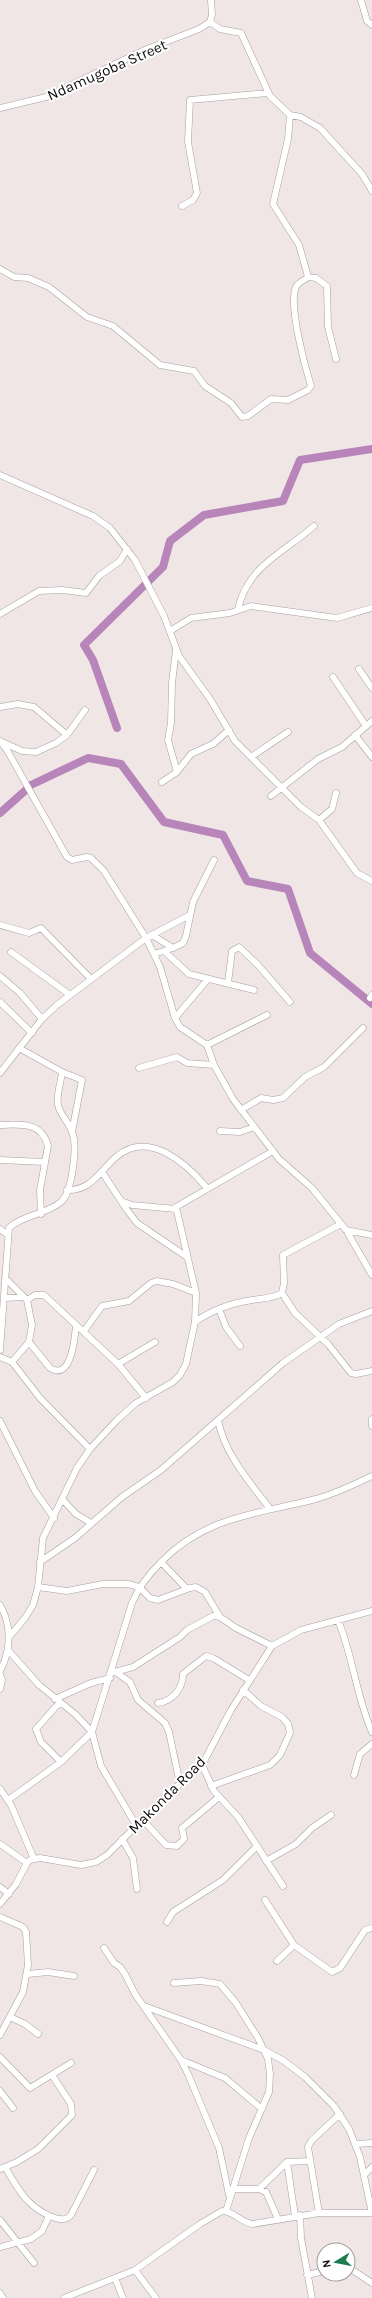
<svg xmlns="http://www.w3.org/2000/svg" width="372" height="2298" viewBox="0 0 372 2298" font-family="Karla,sans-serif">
	<rect width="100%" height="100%" fill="#f0e6e6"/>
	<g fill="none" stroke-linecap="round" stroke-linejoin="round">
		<!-- river -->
		<path stroke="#b785b9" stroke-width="8" d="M117 728 93 660 84 645 163 567 170 541 204 515 283 501 300 460 372 449
			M31 785 88 758 121 764 164 822 223 835 247 881 288 889 310 953 372 1004
			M0 813 27 789"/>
		<!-- minor casing -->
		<g stroke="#a79f9e" stroke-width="7">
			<path id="minor" d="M361 0 367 21 372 25
				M210 22 220 29 241 33 270 96 290 115 301 117 320 128 362 174 372 191
				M210 22 212 15 211 0
				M0 108 46 97 147 49 199 29 210 22
				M182 206 193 200 197 193 188 142 190 100 268 93
				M0 269 14 277 28 278 49 287 87 317 113 326 160 365 194 371 205 386 231 403 242 417 248 416 271 399 288 400 308 390 311 386C305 367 288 304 296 287 298 282 304 281 308 277L307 273 299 245 273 204 288 139 290 115
				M308 277 316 278 327 286 328 327 336 359
				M0 475 93 516 110 528 135 560 164 616 179 656 210 699 235 741 301 807 319 820 357 873 372 881
				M238 609C248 565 284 553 314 526
				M0 614 39 591 62 590 86 593 99 576 120 561 127 549
				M170 631 191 618 230 613 251 606 337 618 372 608
				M176 650 172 683 171 723 168 740 177 772
				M359 669 372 688
				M333 677 366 726
				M0 707 18 704 34 707 67 735
				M355 735 372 757
				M0 741 7 750 67 857 72 860 87 857 91 858 104 871 146 938 160 967 175 1018 180 1027 207 1045 214 1065 233 1099 279 1159 312 1188 346 1230 372 1275
				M2 742 22 751 36 752 56 743 67 735 85 710
				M251 757 288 732
				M162 782 177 772 191 754 213 744 229 730
				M271 796 318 759 342 747 372 721
				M319 820 332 809 336 793
				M0 925 29 933 41 928 91 979
				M152 935 173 948
				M164 951 189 974 254 990
				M11 952 70 995
				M154 954 173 948 183 943 186 936 193 902 214 860
				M0 976 20 993 42 1019
				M228 983 232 951 239 947 258 965 290 1002
				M370 998 372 995
				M0 1002 32 1033
				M175 1018 208 979
				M207 1045 267 1015
				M19 1048 62 1072 82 1080 72 1132
				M139 1068 177 1057 187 1063 214 1065
				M0 1073 42 1019 57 1005 146 938 190 915
				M241 1110 261 1098 273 1100 283 1098 305 1077 324 1067 363 1028
				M0 1125C21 1124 42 1122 48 1146L40 1190 41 1214
				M220 1131 240 1132 254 1127
				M0 1160 45 1162
				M102 1172 127 1210 137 1223 187 1257
				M67 1190C91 1191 100 1171 116 1157 148 1129 186 1163 207 1188
				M121 1201 132 1205 176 1209
				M0 1229 8 1235
				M346 1230 372 1235
				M5 1278 27 1300 32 1325 29 1342 12 1362
				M282 1293 295 1313 328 1344 351 1373 356 1374 372 1371
				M5 1298 24 1297
				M27 1300 35 1295H44L118 1364 146 1398
				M219 1309 226 1327 240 1346
				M195 1322C212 1310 232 1303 252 1300 264 1298 271 1299 282 1293L284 1283 283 1255 339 1225
				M84 1331 102 1306 129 1301 151 1283 157 1281 173 1284 196 1293
				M29 1342 50 1368C72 1382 75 1335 76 1325
				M0 1350 9 1228C20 1216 47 1214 61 1202 72 1193 78 1145 72 1132 69 1122 60 1115 58 1105 56 1096 61 1082 62 1072
				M0 1357 12 1362 40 1398 90 1449
				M118 1364 155 1342
				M372 1419V1426
				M218 1420C225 1455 249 1481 270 1509
				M0 1421 35 1491 54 1518
				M63 1500 76 1514 91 1523
				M40 1562 75 1538 122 1497 161 1470 283 1363 339 1324 372 1311
				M161 1562 187 1589
				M38 1587 67 1591 103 1584H128L139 1587 150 1598 158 1600 190 1588 196 1587 205 1592 220 1617
				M0 1605C12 1625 11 1651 0 1671
				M338 1620C353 1656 356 1696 372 1732
				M9 1637 25 1618 33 1605 38 1587 43 1538 77 1468 90 1449 117 1420 136 1403 173 1382 180 1375 186 1364 195 1322 196 1293 176 1207 273 1151
				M8 1650 39 1685 75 1714 92 1732 101 1766 136 1825
				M111 1673 133 1667 180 1637 187 1630 213 1616 220 1617 236 1628 272 1646
				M117 1673 130 1682 138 1700 165 1723 169 1732 180 1784
				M0 1674 2 1680 0 1689
				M55 1699 91 1683 110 1678
				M60 1702 36 1729 41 1742 61 1762
				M158 1703C173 1701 183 1688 183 1674L206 1656 213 1658 249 1680
				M202 1765 214 1791 238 1817 283 1886
				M354 1775 360 1754 372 1744
				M211 1786 270 1765 280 1755 290 1733 288 1724 282 1717 261 1706 243 1690
				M0 1789 11 1805 34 1859
				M8 1800 61 1762 92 1732 132 1603C139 1586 149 1574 162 1561 206 1517 255 1514 312 1500 333 1495 353 1485 372 1476
				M142 1819 166 1845 177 1846 184 1839 182 1828 219 1797
				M122 1839 133 1858 137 1889
				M0 1844 27 1863
				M266 1861 296 1844 312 1828 331 1815
				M0 1887 9 1894
				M265 1900 294 1945 332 1972 340 1968 365 1930 372 1928
				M0 1904 16 1884 27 1863 30 1860 40 1858 81 1865 96 1862 107 1855 168 1794 202 1765 231 1710 272 1646 301 1630 372 1611
				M0 1917 23 1927 26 1932 28 1965 23 1992 0 2035
				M167 1922 173 1912 223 1880 256 1847
				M104 1948 114 1963 120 1967 125 1974 135 1994 181 2060 188 2074 219 2148 229 2195
				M277 1961 294 1945
				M28 1974 48 1972 74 1976
				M174 1983 201 1981 220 1984 236 2003 258 2038 268 2059 270 2074 269 2092 249 2138 226 2211
				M144 2006 264 2050 284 2061 305 2077 334 2106 349 2129 360 2157 372 2213
				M10 2017 25 2024 38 2034
				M0 2057 30 2088 71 2063
				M181 2060 225 2078 262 2109
				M0 2091 13 2108
				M356 2144 372 2143
				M287 2162 295 2216
				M5 2167C12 2179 19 2192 28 2201 37 2210 62 2227 71 2215L94 2170
				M0 2169 17 2162 38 2149 72 2115 71 2104 52 2075
				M364 2175 372 2167
				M232 2189H259L266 2192 278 2219
				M259 2189 287 2162 310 2161
				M319 2213 308 2147 312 2140 340 2114
				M300 2215 301 2238 312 2298
				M0 2220 34 2263
				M0 2247 31 2239 42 2231 49 2216
				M348 2267 372 2283
				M135 2270 156 2298
				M307 2275 324 2271
				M115 2278 123 2298
				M0 2293 3 2298
				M64 2298 135 2270 200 2224 222 2211C234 2211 241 2223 253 2224L319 2213H372"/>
		</g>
		<!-- minor -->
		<use href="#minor" stroke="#fff" stroke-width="6"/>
	</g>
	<g text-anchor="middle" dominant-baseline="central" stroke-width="4" stroke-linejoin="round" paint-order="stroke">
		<!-- street labels -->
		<g font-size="15" fill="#0e0b0b" stroke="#fff">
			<text transform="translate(107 70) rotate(-24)">Ndamugoba Street</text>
			<text transform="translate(167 1795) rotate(-45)">Makonda Road</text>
		</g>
	</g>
	<!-- north arrow -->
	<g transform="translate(336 2262) rotate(260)"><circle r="19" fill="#ffffff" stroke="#9f9d9d"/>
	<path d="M0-3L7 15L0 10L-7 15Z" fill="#1d7b51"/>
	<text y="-6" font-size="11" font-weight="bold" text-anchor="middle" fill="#0e0b0b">N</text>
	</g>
</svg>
